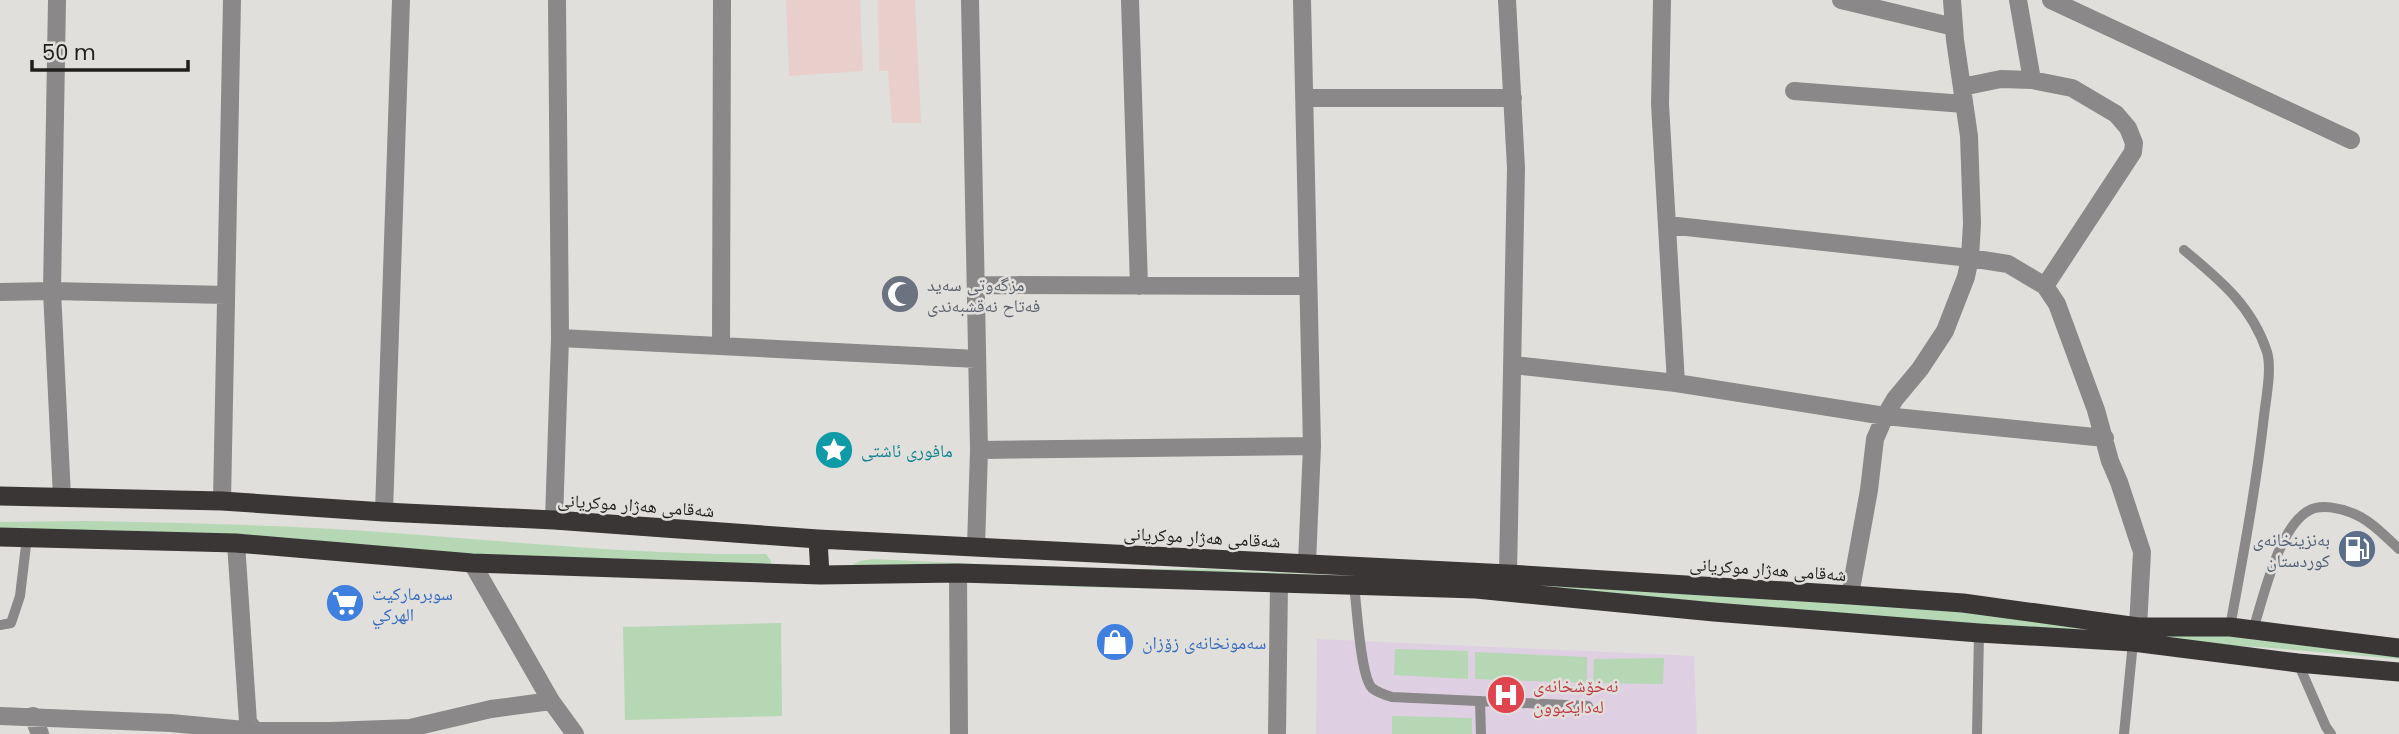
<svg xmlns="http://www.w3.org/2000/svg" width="2399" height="734" viewBox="0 0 2399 734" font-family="Poppins,'Noto Naskh Arabic',sans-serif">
	<rect width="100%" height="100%" fill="#e1dfdb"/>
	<!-- education -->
	<path fill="#e9cfcb" d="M786 0H860L863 71 789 76Z
		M878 0H915L921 123H892L888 71H879Z"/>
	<!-- medical -->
	<path fill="#dfcfe2" d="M1317 639 1694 656 1697 734H1316Z"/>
	<!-- green -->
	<path fill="#b5d7b4" d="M86 521C189 523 292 525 394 533 518 542 641 555 766 554L771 561V568L0 535V522Z
		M873 559 1080 569H1204L1837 599 2399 652V659L2259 647 2185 644 1684 605 1300 591 1078 587 873 578 851 571 853 564 860 561Z
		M781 623 782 716 625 720 623 627Z
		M1395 649 1468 651V679L1394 675Z
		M1475 652 1587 657V683L1475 679Z
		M1664 658 1663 684 1593 683 1594 659Z
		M1392 716 1472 718V734H1392Z"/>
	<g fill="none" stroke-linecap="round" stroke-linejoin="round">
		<!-- service -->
		<path stroke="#8a8888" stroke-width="10" d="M2184 250C2220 280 2252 306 2267 352 2272 369 2266 398 2264 416 2256 487 2243 557 2230 627
			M1354 586C1357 605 1360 676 1372 688 1377 692 1385 695 1392 697L1588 706
			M0 625 11 623 20 596 27 537
			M2253 630C2263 599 2279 525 2310 510 2321 504 2340 508 2352 513 2369 519 2385 536 2399 549
			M2298 663 2326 727 2331 734
			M1480 701 1481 734
			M1977 734 1979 633
			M2124 734 2133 642"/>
		<!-- minor -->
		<path stroke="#8a8888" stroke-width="18" d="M57 0 52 291 62 497
			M970 0 979 450 976 547
			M1130 0 1139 286
			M1302 0 1312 446 1307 563
			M1507 0 1516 168 1508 574
			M1662 0 1660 104 1676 383
			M1841 0 1954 27
			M2018 0 2032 80
			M2051 0 2351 140
			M1962 87 2001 79 2032 80 2072 88 2116 114 2128 128 2134 143 2133 152 2045 286
			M1794 91 1964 104
			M1304 98H1513
			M1668 225 1970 258 2008 264 2045 286 2057 304 2096 410 2110 461 2119 482 2142 552 2138 627
			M976 285 1308 286
			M0 292 52 291 226 295
			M560 338 977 359
			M721 345 722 0
			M1514 365 1676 383 1885 416 2105 438
			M979 450 1312 446
			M222 501 232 0
			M384 512 401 0
			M554 520 560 338 557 0
			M236 543 248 722 255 731H331L410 728 491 709 551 701
			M472 563 551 701 575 734
			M958 573 959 734
			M1850 595 1869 490 1875 439 1885 416 1895 399 1920 369 1945 331 1966 277 1970 258 1972 223 1969 136 1955 40 1952 0
			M0 716 171 723 255 731
			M33 716 40 734
			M1277 734 1279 584"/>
		<!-- trunk -->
		<path stroke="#3a3636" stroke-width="19" d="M0 496 222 501 384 512 554 520 818 539 1508 574 1850 595 1963 603 2138 627H2230L2399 648
			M0 537 236 543 472 563 820 575 958 573 1476 589 1714 612 1979 633 2133 642 2298 663 2399 672
			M818 539 820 575"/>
	</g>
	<!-- icons -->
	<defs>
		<g id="mosque-disc" transform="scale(2.0125)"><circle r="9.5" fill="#6b7280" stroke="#e1dfdb"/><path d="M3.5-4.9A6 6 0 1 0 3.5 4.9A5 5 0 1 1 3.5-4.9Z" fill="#fff"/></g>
		<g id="sight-disc" transform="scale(2.0125)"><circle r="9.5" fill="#0f9aa8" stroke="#e1dfdb"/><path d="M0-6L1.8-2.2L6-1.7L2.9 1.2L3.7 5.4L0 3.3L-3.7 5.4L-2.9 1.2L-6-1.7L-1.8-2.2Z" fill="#fff"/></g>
		<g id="fuel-disc" transform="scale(2.0125)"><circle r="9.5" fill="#5c6f8a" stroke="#e1dfdb"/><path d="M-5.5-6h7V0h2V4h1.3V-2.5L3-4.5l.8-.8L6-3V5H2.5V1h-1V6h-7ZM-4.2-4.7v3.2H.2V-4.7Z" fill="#fff"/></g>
		<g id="supermarket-disc" transform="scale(2.0125)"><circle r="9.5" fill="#3f7fe0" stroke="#e1dfdb"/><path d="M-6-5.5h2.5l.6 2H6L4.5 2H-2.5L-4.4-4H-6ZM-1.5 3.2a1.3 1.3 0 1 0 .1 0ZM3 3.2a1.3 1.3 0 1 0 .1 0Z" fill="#fff"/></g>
		<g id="shop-disc" transform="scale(2.0125)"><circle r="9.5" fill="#3f7fe0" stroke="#e1dfdb"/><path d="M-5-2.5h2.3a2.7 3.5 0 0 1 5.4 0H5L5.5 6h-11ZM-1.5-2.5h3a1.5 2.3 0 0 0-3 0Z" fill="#fff"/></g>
		<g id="hospital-disc" transform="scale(2.0125)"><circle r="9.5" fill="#e0444e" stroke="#e1dfdb"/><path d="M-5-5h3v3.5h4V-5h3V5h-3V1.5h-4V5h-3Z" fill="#fff"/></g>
	</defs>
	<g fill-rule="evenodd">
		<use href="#mosque-disc" x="900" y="294"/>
		<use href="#sight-disc" x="834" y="450"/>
		<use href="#fuel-disc" x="2357" y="549"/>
		<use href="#supermarket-disc" x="345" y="603"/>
		<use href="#shop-disc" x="1115" y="642"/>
		<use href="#hospital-disc" x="1506" y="695"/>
	</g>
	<g text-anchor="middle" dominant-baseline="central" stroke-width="5" stroke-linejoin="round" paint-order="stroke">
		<!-- worship labels -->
		<g font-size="18" fill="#5b616d" stroke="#e1dfdb" text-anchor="start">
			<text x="927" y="284">مزگەوتی سەید<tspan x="927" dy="21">فەتاح نەقشبەندی</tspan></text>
		</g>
		<!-- culture labels -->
		<g font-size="18" fill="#0d838f" stroke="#e1dfdb" text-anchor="start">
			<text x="861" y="450">مافوری ئاشتی</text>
		</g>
		<!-- street labels -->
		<g font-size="18" fill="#201f1e" stroke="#e1dfdb">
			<text transform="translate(636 505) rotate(4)">شەقامی ھەژار موکریانی</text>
			<text transform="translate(1202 537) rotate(3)">شەقامی ھەژار موکریانی</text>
			<text transform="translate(1768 569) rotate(4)">شەقامی ھەژار موکریانی</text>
		</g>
		<!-- service labels -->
		<g font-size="18" fill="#4e5e75" stroke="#e1dfdb" text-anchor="end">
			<text x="2330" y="539">بەنزینخانەی<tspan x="2330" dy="21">كوردستان</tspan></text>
		</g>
		<!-- shop labels -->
		<g font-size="18" fill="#366cbe" stroke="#e1dfdb" text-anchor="start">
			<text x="372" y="593">سوبرماركيت<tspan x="372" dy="21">الهركي</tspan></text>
			<text x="1142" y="642">سەمونخانەی زۆزان</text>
		</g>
		<!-- health labels -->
		<g font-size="18" fill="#be3a42" stroke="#e1dfdb" text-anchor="start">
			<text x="1533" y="685">نەخۆشخانەی<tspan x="1533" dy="21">لەدایکبوون</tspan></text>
		</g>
	</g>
	<!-- scale -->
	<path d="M32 60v10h156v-10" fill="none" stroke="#201f1e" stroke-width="3.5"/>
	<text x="42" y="60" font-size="21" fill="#201f1e" stroke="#e1dfdb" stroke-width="5" paint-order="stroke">50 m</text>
</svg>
